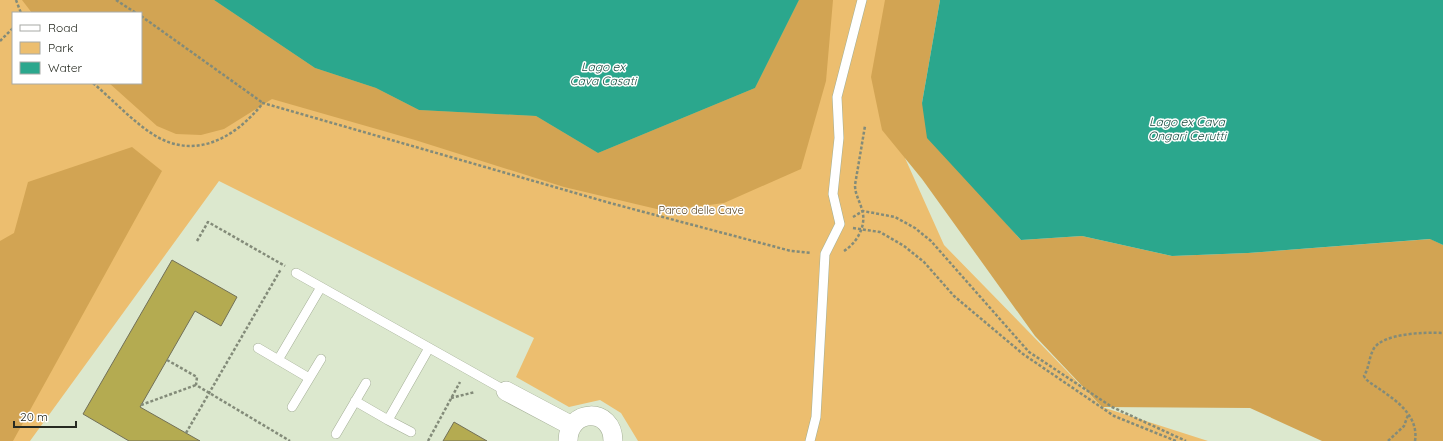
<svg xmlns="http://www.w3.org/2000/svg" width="1443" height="441" viewBox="0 0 1443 441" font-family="Quicksand,sans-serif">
	<rect width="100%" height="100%" fill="#dce8ce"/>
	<!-- green -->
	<path fill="#ecbe6f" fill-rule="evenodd" d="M0 0H913L905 158 944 245 1102 407 1208 441H638L621 413 600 400 569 407 516 377 534 338 219 181 30 441H0ZM13 13H141V83H13Z"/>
	<!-- forest -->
	<path fill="#d2a453" d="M22 0H214L315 68 376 88 419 110 536 116 598 153 755 88 799 0H833L826 81 801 169 724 203 665 211 564 187 415 140 272 99 224 129 201 135 176 134 157 126 109 83H141V13H32Z
		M885 0H940L922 103 989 204 1021 240 1082 236 1172 256 1248 253 1431 239 1443 245V441H1322L1250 408 1102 407 1035 336 922 179 882 130 871 77Z
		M132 147 162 171 13 441H0V241L14 233 28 182Z"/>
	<!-- water -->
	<path fill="#2ba78d" d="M214 0H799L755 88 598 153 536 116 419 110 376 88 315 68Z
		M940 0H1443V245L1430 239 1248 253 1172 256 1082 236 1021 240 927 138 922 103Z"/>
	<!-- building -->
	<path fill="#b4ab51" stroke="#727057" d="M172 260 237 297 221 326 195 311 140 407 200 441H129L83 414Z
		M454 422 487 441H443Z"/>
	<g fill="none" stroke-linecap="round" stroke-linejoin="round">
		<!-- service casing -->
		<g stroke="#a3ae95" stroke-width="10">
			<path id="service" d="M296 273 506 391
				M258 348 309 378
				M278 360 321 287
				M355 401 388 420 429 348
				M292 407 321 359
				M388 420 411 432
				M336 434 366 383
				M810 441 816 417 825 254 840 224 833 194 839 138 837 97 862 0"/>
		</g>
		<!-- minor casing -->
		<g stroke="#a3ae95" stroke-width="20">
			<path id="minor" d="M506 391 572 426
				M568 441C568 408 613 407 613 441"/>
		</g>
		<!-- path -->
		<path stroke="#838b79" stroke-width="2.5" stroke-dasharray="3 2" stroke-linecap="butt" d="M16 0 21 13
			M116 0 136 13
			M141 16 263 103
			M0 41 13 28
			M93 83C113 100 132 121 154 135 196 161 236 137 263 103L610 203 791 251 811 253
			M853 217 863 211 895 217 915 228 931 241 1029 352 1112 407 1186 441
			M853 228 880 232 904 246 924 262 954 296 1023 354 1114 416 1176 441
			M197 241 208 222 285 266
			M844 251C857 243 867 225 862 210 860 201 855 195 855 185L865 126
			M167 360 197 377 196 385 290 441
			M451 398 475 392
			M141 405 196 385
			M186 433 281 269
			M428 441 460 382
			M1388 441 1404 426 1408 415
			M1415 441C1419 416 1396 400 1378 388 1373 384 1367 382 1364 376 1369 368 1369 358 1373 350 1381 333 1426 332 1443 333"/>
		<!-- service -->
		<use href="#service" stroke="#fff" stroke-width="9"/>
		<!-- minor -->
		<use href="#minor" stroke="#fff" stroke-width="19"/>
	</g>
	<g text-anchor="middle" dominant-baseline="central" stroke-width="3" stroke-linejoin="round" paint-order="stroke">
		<!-- park labels -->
		<g font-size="11" fill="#533f1c" stroke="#fff">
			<text x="701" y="210">Parco delle Cave</text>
		</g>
		<!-- water labels -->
		<g font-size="12" font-style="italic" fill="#184a3e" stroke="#fff">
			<text x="603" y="66">Lago ex<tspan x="603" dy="14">Cava Casati</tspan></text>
			<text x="1187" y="121">Lago ex Cava<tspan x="1187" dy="14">Ongari Cerutti</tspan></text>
		</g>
	</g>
	<!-- legend -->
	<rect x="12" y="12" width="130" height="72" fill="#ffffff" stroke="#a8aaa6"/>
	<rect x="20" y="25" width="20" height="6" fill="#ffffff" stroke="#a8aaa6"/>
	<text x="48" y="32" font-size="12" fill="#262a21">Road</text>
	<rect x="20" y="42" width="20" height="12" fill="#ecbe6f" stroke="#a8aaa6"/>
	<text x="48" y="52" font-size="12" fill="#262a21">Park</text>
	<rect x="20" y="62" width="20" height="12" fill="#2ba78d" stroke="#a8aaa6"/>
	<text x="48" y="72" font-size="12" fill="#262a21">Water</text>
	<!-- scale -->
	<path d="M14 421v6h62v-6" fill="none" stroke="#262a21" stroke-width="2"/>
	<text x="20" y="421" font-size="12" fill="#262a21" stroke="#ffffff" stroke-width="3" paint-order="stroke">20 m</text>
</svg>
